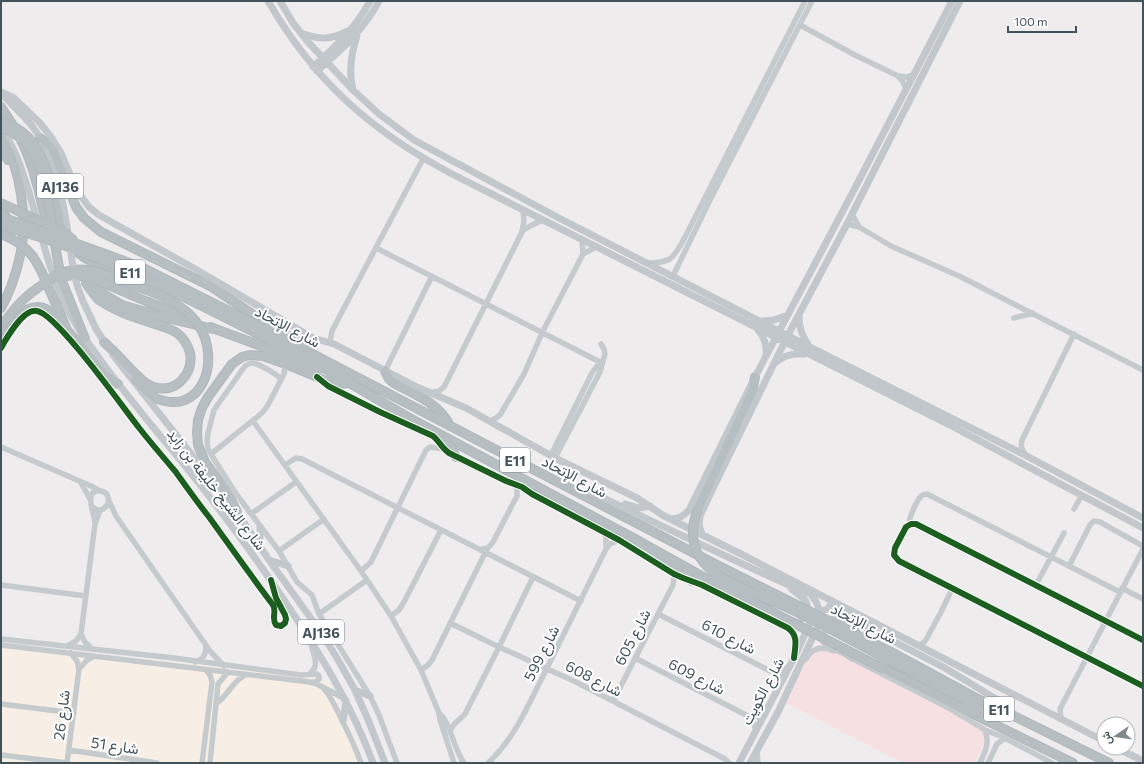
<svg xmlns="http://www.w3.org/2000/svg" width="1144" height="764" viewBox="0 0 1144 764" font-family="Commissioner,Vazirmatn,sans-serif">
	<rect width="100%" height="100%" fill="#eeeced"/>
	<!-- commercial -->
	<path fill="#f7eee6" d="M1 643 312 678 330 683 358 745 363 763H1Z"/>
	<!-- medical -->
	<path fill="#f7e0e2" d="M825 642 991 723V730L974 763H903L784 702 811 652 819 644Z"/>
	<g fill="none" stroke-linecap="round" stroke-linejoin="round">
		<!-- highway casing -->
		<g stroke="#b0b8bd" stroke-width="10">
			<path id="highway" d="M1 107 16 130
				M1 137C21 167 28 220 20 256 16 274 10 292 1 308
				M40 138 47 143 53 150 76 207 84 218 101 232 212 287 267 324 305 345
				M21 140C29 156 34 172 38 188 42 202 43 216 50 228
				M1 149 8 160
				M54 195 63 236
				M1 211 5 215 7 219
				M77 252 85 258 135 283
				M83 275 94 286 105 295 122 305 159 316 213 329
				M62 281 85 339
				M86 283C90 289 94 295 99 300 115 311 134 317 152 323 160 326 170 328 177 333 184 338 188 346 190 353 192 364 188 374 181 381 177 385 173 387 168 388 148 392 136 374 123 361 117 354 110 348 104 342
				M148 302 193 320
				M57 306 67 330 105 375 118 384
				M255 324 713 563
				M210 327 261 346 309 367 315 368H320
				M254 332 322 367 413 420 635 539 709 580
				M1 337C16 314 37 292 60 321
				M385 371 389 379 394 383C414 394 439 403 450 426
				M135 380 144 389 155 398
				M448 439 451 448 456 457
				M698 509 752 392 755 377
				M237 512 228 494 205 462 198 445 197 432 198 420 202 408 208 397 232 364 242 357 250 355 263 356 283 363 329 382 338 384 349 383
				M638 544C653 560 676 566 692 581
				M891 652 974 697 1016 717 1109 763
				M885 658 963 699 977 708 989 718
				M884 669 955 705 1073 763"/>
		</g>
		<!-- minor -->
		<path stroke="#c5cacc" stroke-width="5.5" d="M800 25 855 55 898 76 906 77 914 75
			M898 76 903 82 906 89
			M852 214 859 227
			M847 224 859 227 891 246 959 276 1143 370
			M522 231 530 226 543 220
			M582 240 583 254
			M376 248 602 363
			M648 263C672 263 673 258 684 239L805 1
			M673 276 711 198 812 1
			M36 311C58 314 123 409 141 430 152 445 165 458 176 472 209 516 241 561 273 605 277 612 271 618 276 625L281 626 285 623 286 619 285 615 279 603 272 585
			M1014 318 1033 313
			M330 342 332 331 345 306 423 159
			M1 348 17 324 27 313
			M385 371 390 361 432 276
			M281 379C276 374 259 363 251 363 248 364 248 364 245 366L214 410 208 433 207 441 208 449 214 459 234 491 279 551 297 582 312 595 319 614 370 696 379 715 397 763
			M323 382 380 412 433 436C439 441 442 448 449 453L506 481 522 487 532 494 619 540 674 574 683 578 702 585 788 628C797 635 796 642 795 652
			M430 393 439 391 444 387 522 232 524 221 523 210
			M253 421 361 571 391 616 421 670 439 713 440 720 454 763
			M489 421 496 418 500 415 524 374 542 333 583 254 596 247
			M1 447 91 486 100 491
			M211 454 256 418 263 412 268 405 284 374 285 368 283 363
			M1025 454C1021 448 1020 445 1023 438L1074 334
			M551 455 592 373 597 366 602 363
			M555 458 600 372 605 354 604 349 601 344
			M285 465 296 458 302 459 581 601
			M81 483 90 499
			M109 501 116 516 210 651 224 666
			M91 505C104 521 117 494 101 491 83 488 94 514 95 522
			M1074 509 1082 495
			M251 514 296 482
			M909 525C909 517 916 502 921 496 923 494 924 495 927 494L1120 592
			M604 531 606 538V548
			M480 550 488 548 493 542 517 496V489L514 484
			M279 551 324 519
			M1069 566 1090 525 1094 521 1100 522 1143 546
			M361 571 371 562 426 450 430 447 444 449
			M1 585 86 596
			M1036 585 1064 533
			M1122 588 1143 599
			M319 614 367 580
			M658 614 772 672 780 673 789 666
			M391 616 399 610 404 602 441 530
			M450 623 499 647 576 682 725 759 729 763
			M81 634 85 642 92 649
			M1 639 174 658 301 675 317 674 319 676V679L316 682H312
			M1143 640 916 524H911L906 527 895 548 894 555 899 561 1143 686
			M1 645 310 682 317 684 345 699
			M917 645 922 644 926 640 941 612 952 589
			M67 646 76 641 81 634 95 524 100 510
			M849 657 947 707 985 730 1005 738 1052 763
			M635 658 748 716 755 717 763 716
			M806 659C812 647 822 646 834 651
			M195 662C204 659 206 654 206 646
			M79 669 87 660 94 656
			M421 670 428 665 432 660 485 553
			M309 674C321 666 313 655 311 644
			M324 689C333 699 337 711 343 722 350 736 356 749 361 763
			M613 701 673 585 674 579V574
			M217 703C228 695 233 681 245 675
			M1 704 74 713
			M439 713C450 721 454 750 464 763
			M748 716 753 722 756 730
			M1061 719 1060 709 1143 549
			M450 733C452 723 459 721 465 714L499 647 533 577
			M69 750 157 763
			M757 751 758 763
			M1 755 68 763
			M67 763 79 669 77 661 71 653
			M202 763 212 682 210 675 206 670
			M210 763 218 684 228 672
			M488 763C516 737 529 703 546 670 566 630 586 589 606 549L610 544 619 540
			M980 763C985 752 990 743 985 730
			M988 763 997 744 1005 738"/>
		<!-- major -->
		<path stroke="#c2c7cb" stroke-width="7" d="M268 1C315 82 372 132 454 175L948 424 1143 528
			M280 1 293 23 308 42 353 90 379 114 414 140 557 217 812 348 1025 455 1143 518
			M301 33C320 40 330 40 348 31
			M313 67C336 46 355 29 370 1
			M317 71C341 50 364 30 379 1
			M353 90C348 71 351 54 357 36
			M1 92 14 98 40 123 51 137 61 153 75 186 81 196 89 207 99 215 197 270 313 338 334 344 417 387 466 408 555 458 637 498 664 516 741 554 1104 741
			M2 94C12 105 23 115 32 126 58 159 62 199 69 239
			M1 128C15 147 22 170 29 192 42 236 51 283 75 323 83 337 93 349 102 362 129 399 158 433 186 467 221 510 253 554 284 600 319 652 351 703 373 763
			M799 317C799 327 802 336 808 344
			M91 318 96 329 107 346
			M762 321 774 320 788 315
			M758 330C765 338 767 346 766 356
			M113 355 237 512 269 560 320 631 337 658 355 690 369 722 385 763
			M775 363C783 356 793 353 804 354
			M582 495 588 494 599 496C668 529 737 562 806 593
			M625 504 639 508 650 506
			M671 519C679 519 684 516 689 510L755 377 856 186 952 1
			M260 527V547
			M702 534 699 525 700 516 715 484 788 335 847 224 960 1
			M269 560 288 566
			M830 605 868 628 945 668 965 680 996 699 1015 715
			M773 620C783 619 792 630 799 624L807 606C807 597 796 595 791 588
			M852 658C844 651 826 647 822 639 823 632 828 621 835 617H838L856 627 866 628
			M355 690 370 696
			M343 721 346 701
			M1117 748 1143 761
			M739 763 794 658 811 621 820 612 827 609 835 608
			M750 763 778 712 819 624C821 613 819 604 812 596"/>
		<!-- highway -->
		<use href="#highway" stroke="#b7bec2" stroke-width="8"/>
		<!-- highway-bridge casing -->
		<g stroke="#b0b8bd" stroke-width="10" stroke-linecap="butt">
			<path id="highway-bridge" d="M1 122C36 130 46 164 54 195
				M1 128C43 138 48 197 53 232 56 249 58 265 62 281
				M1 203C12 208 22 213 33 218 48 224 63 229 74 241
				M7 219 108 255 145 269 255 324
				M1 225C26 233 52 240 76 250 138 273 196 303 254 332
				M1 234C40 249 40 273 57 306
				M60 277 73 275 89 277 148 302
				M1 327C17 304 27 294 51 279 55 276 58 273 64 272 73 269 84 269 94 271 104 273 113 277 122 281 142 288 163 295 180 307 188 312 194 318 199 326 221 359 203 418 155 398
				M698 509C690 527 691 548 704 563 716 578 735 584 751 592 768 599 785 606 801 614 829 628 857 643 885 658
				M713 563 891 652
				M709 580 884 669"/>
		</g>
		<!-- major-bridge -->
		<path stroke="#c2c7cb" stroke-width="7" d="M71 253C73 277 80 298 91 318"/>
		<!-- highway-bridge -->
		<use href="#highway-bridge" stroke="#b7bec2" stroke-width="8"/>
		<!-- cycleway casing -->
		<g stroke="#fff" stroke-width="8">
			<path id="cycleway" d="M1 348C7 337 24 308 37 311 57 314 124 409 140 429 151 443 163 457 175 471 186 486 197 502 209 517 230 546 251 576 273 605 277 612 271 618 276 625L281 626 285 623 286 619 285 615 276 598 271 580
				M317 377 328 386 380 412 433 436C439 441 442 448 449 453L506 481 522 487 532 494 619 540 674 574 683 578 702 585 788 628C799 636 795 647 794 658
				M1143 640 916 524H911L906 527 895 548 894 555 899 561 1143 686"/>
		</g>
		<!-- cycleway -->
		<use href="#cycleway" stroke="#1b5e20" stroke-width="6"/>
	</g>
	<g text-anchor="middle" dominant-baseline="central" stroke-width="4" stroke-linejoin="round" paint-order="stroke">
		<!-- shield labels -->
		<g fill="#fff" stroke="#7b878c" stroke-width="1">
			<rect x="37" y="174" width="46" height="24" rx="3"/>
			<rect x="115" y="260" width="30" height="24" rx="3"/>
			<rect x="500" y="448" width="30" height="24" rx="3"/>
			<rect x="298" y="620" width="46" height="24" rx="3"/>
			<rect x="984" y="697" width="30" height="24" rx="3"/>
		</g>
		<g font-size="14" font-weight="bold" fill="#42535b">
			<text x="60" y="186">AJ136</text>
			<text x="130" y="272">E11</text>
			<text x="515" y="460">E11</text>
			<text x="321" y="632">AJ136</text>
			<text x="999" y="709">E11</text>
		</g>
		<!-- street labels -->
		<g font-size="15" fill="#42535b" stroke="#fff">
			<text transform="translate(288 326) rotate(28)">شارع الإتحاد</text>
			<text transform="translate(575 476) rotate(28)">شارع الإتحاد</text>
			<text transform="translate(217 489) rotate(52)">شارع الشيخ خليفة بن زايد</text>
			<text transform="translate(864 623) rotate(27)">شارع الإتحاد</text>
			<text transform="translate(729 636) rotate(27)">شارع 610</text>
			<text transform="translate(632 637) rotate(-63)">شارع 605</text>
			<text transform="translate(541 653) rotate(-63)">شارع 599</text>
			<text transform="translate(697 676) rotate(27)">شارع 609</text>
			<text transform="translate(594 678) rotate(27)">شارع 608</text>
			<text transform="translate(762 691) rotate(-62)">شارع الكويت</text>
			<text transform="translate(61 715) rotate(-83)">شارع 26</text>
			<text transform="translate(115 745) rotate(8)">شارع 51</text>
		</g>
	</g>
	<!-- border -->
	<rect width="1144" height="764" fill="none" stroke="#42535b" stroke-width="4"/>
	<!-- north arrow -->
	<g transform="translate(1116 736) rotate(257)"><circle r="19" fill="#ffffff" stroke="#b3babd"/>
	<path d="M0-3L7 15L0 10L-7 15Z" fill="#7e898e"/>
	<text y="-6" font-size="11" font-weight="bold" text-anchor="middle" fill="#42535b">ش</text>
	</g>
	<!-- scale -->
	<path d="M1008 26v6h68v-6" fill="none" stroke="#42535b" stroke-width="2"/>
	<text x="1014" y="26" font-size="12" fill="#42535b" stroke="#ffffff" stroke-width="3" paint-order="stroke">100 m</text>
</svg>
